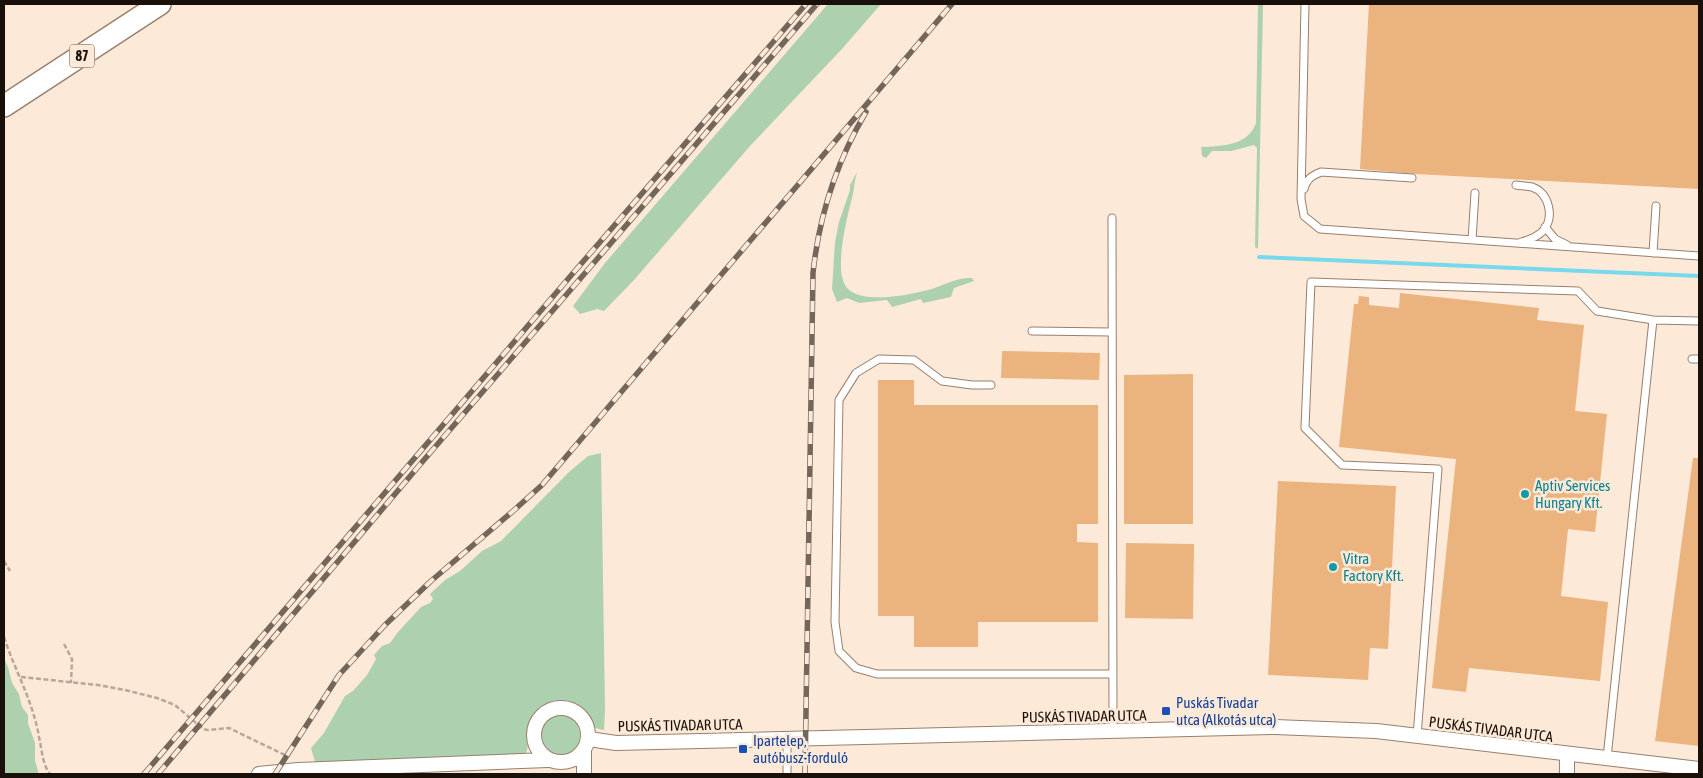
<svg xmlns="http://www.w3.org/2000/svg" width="1703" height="778" viewBox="0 0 1703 778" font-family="'Asap Condensed',sans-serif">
	<rect width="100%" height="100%" fill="#fde9d8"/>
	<!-- green -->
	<path fill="#add0af" d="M828 4H881L842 49 750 146 634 280 604 311 597 309 580 314 573 306 605 263Z
		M1258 4H1263L1258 249 1255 247 1257 148 1254 145 1231 151H1212L1206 158 1202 156 1201 147C1222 146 1248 146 1256 123Z
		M857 172C855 179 854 187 853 194 848 214 834 266 845 285 857 306 909 295 928 290 943 286 957 277 972 278L974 281 954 288 951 297 923 303 921 299 892 307 887 300 859 303 847 298 837 302 832 289 835 242 839 222 850 190V185Z
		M601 453 605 709 604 730C600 729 596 729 593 726 590 724 589 720 586 717 578 705 562 701 548 706 541 709 535 714 531 721 526 732 531 745 525 755L315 762 311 748 324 733 345 696 353 691 367 675 376 659 374 655 382 646 390 643 398 632 421 607 430 603 433 599 430 594 445 580 460 571 482 551 501 541 569 472 588 456Z
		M4 658 8 667 12 683 19 694 22 707 28 715V723L35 743V761L39 774H4Z
		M540 735a20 20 0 1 1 40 0a20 20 0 1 1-40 0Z"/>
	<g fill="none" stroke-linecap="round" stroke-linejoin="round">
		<!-- stream -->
		<path stroke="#77d9ed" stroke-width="4" d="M1259 257 1699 276"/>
	</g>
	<!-- building -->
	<path fill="#ebb37d" d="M1369 4H1699V189L1415 174 1360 169Z
		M1400 293 1539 308 1537 320 1584 325 1575 411 1607 414 1595 532 1568 529 1561 596 1608 602 1600 681 1469 668 1466 692 1432 688 1456 459 1339 447 1354 304H1358L1359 296 1369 297V305L1399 308Z
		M1002 351 1100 353 1099 380 1001 378Z
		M1193 374V524H1124V375Z
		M878 380H914V405H1098V524H1077V542L1098 543V622H978V647H914V616H878Z
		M1693 458H1699V746L1655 741Z
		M1278 481 1396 486 1388 649 1370 648 1368 680 1268 675Z
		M1126 543 1194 544 1193 619 1125 618Z"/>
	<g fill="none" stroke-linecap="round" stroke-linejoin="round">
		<!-- service casing -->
		<g stroke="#97806d" stroke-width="9">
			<path id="service" d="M1305 4 1301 199 1304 216 1320 229 1699 256
				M1516 185C1521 186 1527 186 1532 187 1549 193 1555 217 1543 231 1537 237 1529 240 1521 242
				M1304 189C1307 179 1311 176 1321 172L1412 178
				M1112 218 1113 731
				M1545 227 1555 239 1567 245
				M1472 240 1475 193
				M1653 253 1656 206
				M1032 331 1112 332
				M1692 359H1699
				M991 385H972L942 381 914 360 879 359 856 373 839 400 835 622 839 651 856 668 877 674H1113
				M1417 736 1438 469 1342 465 1305 428 1311 282 1578 291 1597 311 1653 320
				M1514 748 1516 732
				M1607 758 1653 320 1699 321
				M787 774V739"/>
		</g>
		<!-- minor casing -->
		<g stroke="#97806d" stroke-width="16">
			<path id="minor" d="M534 735a27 27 0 1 1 54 0a27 27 0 1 1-54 0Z
				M589 739 616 743 1275 727 1376 731 1699 769
				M259 774 298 770 548 760
				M584 774V750
				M1567 774V754"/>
		</g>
		<!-- primary casing -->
		<g stroke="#97806d" stroke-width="24">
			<path id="primary" d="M4 106 160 4"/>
		</g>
		<!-- path -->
		<path stroke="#b8a799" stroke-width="2.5" stroke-dasharray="5 2.5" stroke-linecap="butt" d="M4 561 10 571
			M4 637C15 671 33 701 39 737 42 749 42 764 50 774
			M64 644 72 659 71 683
			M21 677 98 685 125 690 157 698 175 705 203 729 208 730 229 728 287 756"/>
		<!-- service -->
		<use href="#service" stroke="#fff" stroke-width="7"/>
		<!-- minor -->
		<use href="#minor" stroke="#fff" stroke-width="14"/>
		<!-- primary -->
		<use href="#primary" stroke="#fff" stroke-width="21"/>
		<!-- rail casing -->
		<g stroke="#73665b" stroke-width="5.5">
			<path id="rail" d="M144 774 568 279 806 4
				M158 774 423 461 817 4
				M275 774 339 675 385 625 431 581 512 512 542 485 952 4
				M805 774 813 273C819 216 837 161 866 112"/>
		</g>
		<!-- rail -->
		<use href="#rail" stroke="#fde9d8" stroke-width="4" stroke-dasharray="11" stroke-linecap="butt"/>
	</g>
	<!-- markers -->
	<g fill="#0f9aa8" stroke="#fde9d8" stroke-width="2">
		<circle cx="1525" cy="494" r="5"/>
		<circle cx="1333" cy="567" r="5"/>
	</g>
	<g fill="#1a4fb4" stroke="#fde9d8" stroke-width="2">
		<rect x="1161" y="706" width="10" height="10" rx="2.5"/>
		<rect x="738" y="744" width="10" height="10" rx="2.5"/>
	</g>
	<g text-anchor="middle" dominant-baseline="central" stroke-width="5" stroke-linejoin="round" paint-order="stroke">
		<!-- shield labels -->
		<rect fill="#fde9d8" stroke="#5d5247" stroke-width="1" x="69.5" y="44.5" width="25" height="23" rx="4"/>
		<g font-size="14" font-weight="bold" fill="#191109">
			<text x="82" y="56">87</text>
		</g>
		<!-- culture labels -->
		<g font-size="15" fill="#0d838f" stroke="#fde9d8" text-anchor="start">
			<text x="1535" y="485">Aptiv Services<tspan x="1535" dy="17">Hungary Kft.</tspan></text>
			<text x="1343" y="558">Vitra<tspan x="1343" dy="17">Factory Kft.</tspan></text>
		</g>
		<!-- transit labels -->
		<g font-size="15" fill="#164399" stroke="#fde9d8" text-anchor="start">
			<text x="1176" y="702">Puskás Tivadar<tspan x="1176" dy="17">utca (Alkotás utca)</tspan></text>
			<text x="753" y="740">Ipartelep,<tspan x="753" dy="17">autóbusz-forduló</tspan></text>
		</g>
		<!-- street labels -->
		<g font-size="15" fill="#191109" stroke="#fde9d8">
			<text transform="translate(1084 716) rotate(-1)">PUSKÁS TIVADAR UTCA</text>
			<text transform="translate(680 725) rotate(-1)">PUSKÁS TIVADAR UTCA</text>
			<text transform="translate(1491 729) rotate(7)">PUSKÁS TIVADAR UTCA</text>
		</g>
	</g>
	<!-- border -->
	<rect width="1703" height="778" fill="none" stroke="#191109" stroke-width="10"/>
</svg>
